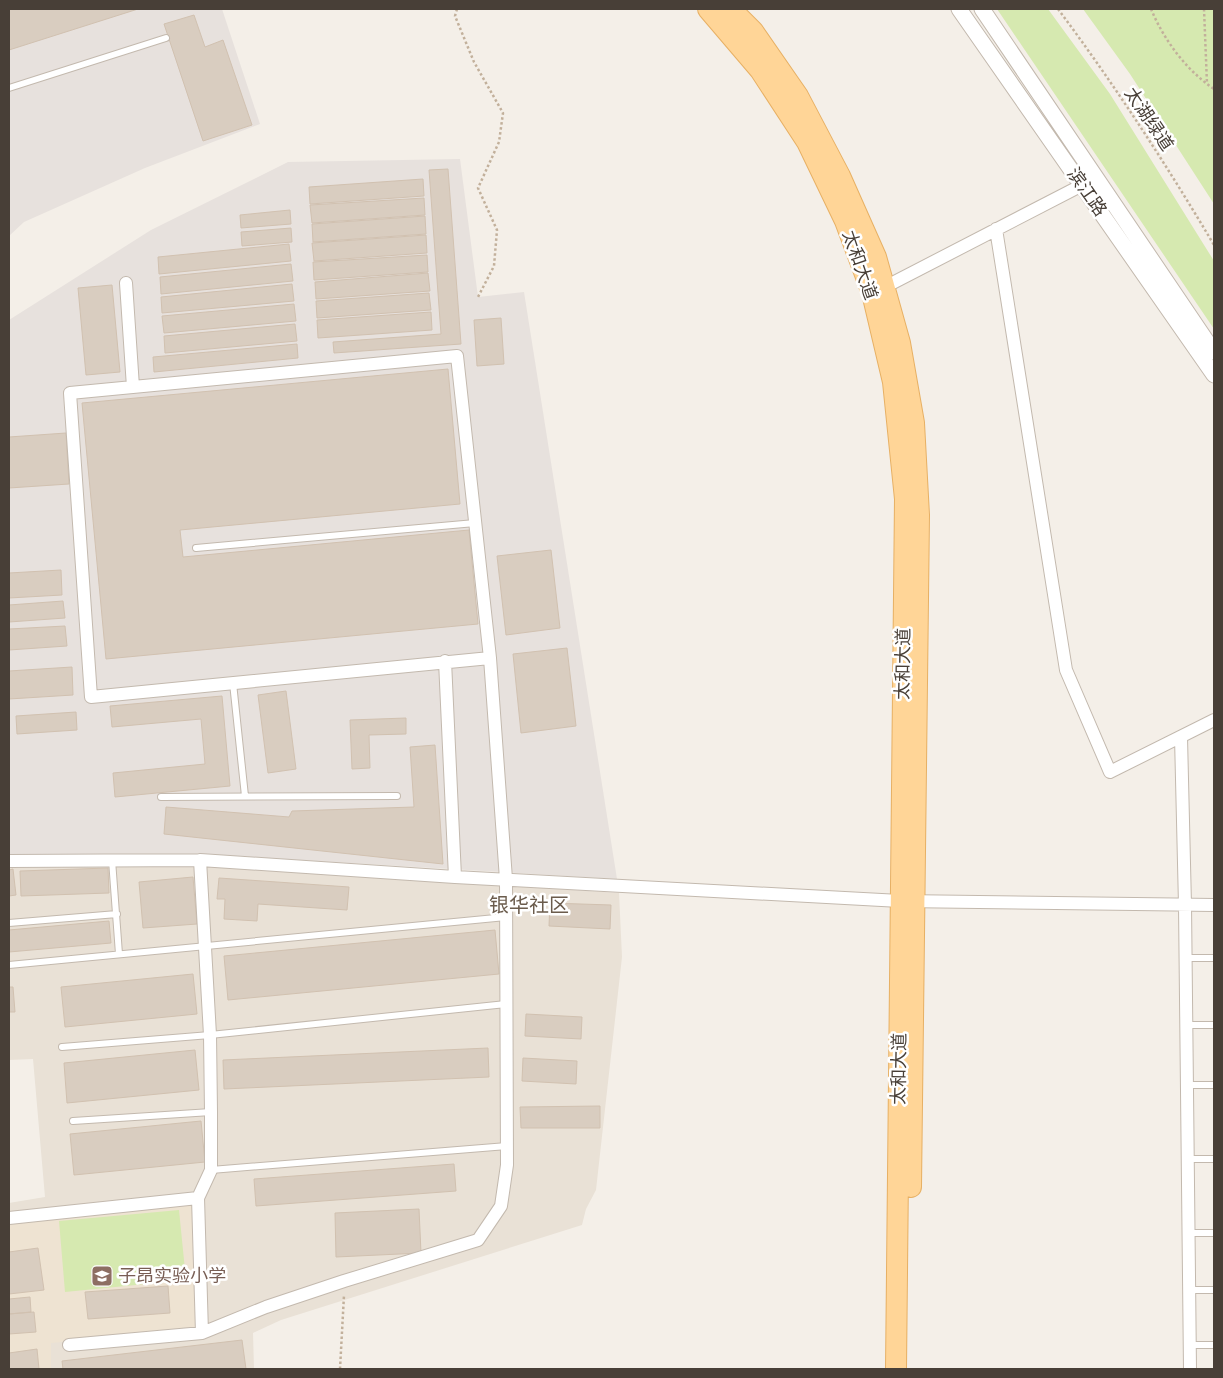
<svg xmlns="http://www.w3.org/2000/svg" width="1223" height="1378" viewBox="0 0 1223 1378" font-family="Karla,'Noto Sans SC',sans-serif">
	<rect width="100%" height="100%" fill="#f4efe8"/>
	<!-- residential -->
	<path fill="#e9e1d6" d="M197 865 619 893 622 957 596 1190 586 1209 582 1225 281 1320 253 1333 254 1369H9V1203L45 1197 33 1059 9 1060V868Z"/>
	<!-- industrial -->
	<path fill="#e7e1dd" d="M9 9H222L260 124 145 168 24 222 9 236Z
		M460 159 478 297 524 292 617 879 200 854 9 856V320L151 230 288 162Z"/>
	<!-- education -->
	<path fill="#eee3d2" d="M194 1204 196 1329 51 1343V1369H9V1222Z"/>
	<!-- green -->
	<path fill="#d6e9b0" d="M997 9H1048L1110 94 1214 261V329Z
		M1083 9H1214V204L1130 74Z
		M179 1210 186 1280 65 1292 59 1221Z"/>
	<!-- building -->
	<path fill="#d9cdc0" stroke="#d1c1b0" d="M9 9H138L9 50Z
		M194 15 205 47 223 40 252 125 203 141 164 24Z
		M448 169 461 344 334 353 333 342 441 334 429 170Z
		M423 179 424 196 310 204 309 187Z
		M424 198 425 215 312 223 310 205Z
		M290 210 291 224 241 228 240 215Z
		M425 216 426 234 313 242 312 224Z
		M291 228 292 242 242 246 241 232Z
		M426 235 427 253 314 261 312 243Z
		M289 244 291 261 159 274 158 257Z
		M427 255 428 272 314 280 313 262Z
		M291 264 293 281 161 294 160 277Z
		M428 273 430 291 316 299 315 282Z
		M292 284 294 301 162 313 161 297Z
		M112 285 120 372 86 375 78 288Z
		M429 293 431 310 317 318 316 301Z
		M294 304 296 321 164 333 162 316Z
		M431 312 432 330 318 338 317 320Z
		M501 318 504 364 477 366 474 320Z
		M295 324 297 341 165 353 164 336Z
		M297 344 298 358 154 372 153 357Z
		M448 369 460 504 180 530 183 557 469 530 478 624 106 659 82 403Z
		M66 433 69 484 9 488V437Z
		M551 550 560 628 506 635 497 556Z
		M61 570 62 595 9 598V573Z
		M63 601 65 618 9 622V605Z
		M65 626 67 646 9 650V629Z
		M567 648 576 726 521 733 513 654Z
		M72 667 73 695 9 699V671Z
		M286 691 296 769 268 773 258 695Z
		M222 696 230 786 115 797 113 773 205 764 201 719 112 727 110 706Z
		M76 712 77 730 17 734 16 716Z
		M406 718V734L369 735 370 768 352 769 350 720Z
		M435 745 443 864 164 834 166 807 289 817 292 811 414 807 410 747Z
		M108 868 109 893 21 896 20 871Z
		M13 869 16 895 9 896V870Z
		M193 877 197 924 143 928 139 882Z
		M219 878 349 887 347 910 258 904 257 921 224 919 225 899H217Z
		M550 903 611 905 610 929 549 926Z
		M109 921 111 943 9 952V930Z
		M495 930 499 974 228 1000 224 956Z
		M193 974 197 1014 65 1027 61 987Z
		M9 987H13L15 1012H9Z
		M526 1014 582 1017 581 1039 525 1036Z
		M488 1048 489 1077 224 1089 223 1060Z
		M195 1050 199 1090 67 1103 64 1063Z
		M523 1058 577 1061 576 1084 522 1081Z
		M600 1106V1128H521L520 1107Z
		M201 1121 205 1162 74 1175 70 1134Z
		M454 1164 456 1191 256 1206 254 1179Z
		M419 1209 421 1253 336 1257 335 1213Z
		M38 1248 44 1290 9 1294V1252Z
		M168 1286 170 1313 88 1319 85 1292Z
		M30 1297 31 1312 9 1314V1299Z
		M34 1312 36 1332 9 1334V1314Z
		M242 1340 246 1369H63L62 1361Z
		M37 1349 39 1369H9V1353Z"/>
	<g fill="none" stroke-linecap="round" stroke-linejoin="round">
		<!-- service casing -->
		<g stroke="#c3b9ae" stroke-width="8">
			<path id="service" d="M9 88 166 38
				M196 548 475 523
				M233 683 245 796
				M161 797 397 796
				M112 860 119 954
				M9 923 117 914
				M1186 958H1214
				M9 965 506 917
				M1186 1025H1214
				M62 1047 210 1035 506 1004
				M1187 1085H1214
				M73 1121 211 1112
				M1188 1159H1214
				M211 1170 507 1146
				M1189 1233H1214
				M1189 1290H1214
				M1190 1345H1214"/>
		</g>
		<!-- minor casing -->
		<g stroke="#c3b9ae" stroke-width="14">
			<path id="minor" d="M996 229 1066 670 1110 772 1214 720
				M126 283 133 387
				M879 290 1090 181
				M445 661 455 877
				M1181 737 1185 905 1190 1369
				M9 861 200 860 455 877 900 901 1214 905
				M9 1218 198 1198
				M202 1333 266 1307 344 1281 478 1240 501 1206 507 1165 506 879 490 658 457 356 70 393 91 697 490 658
				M69 1345 202 1333 198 1198 211 1170V1112L210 1035 200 860"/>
		</g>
		<!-- tertiary casing -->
		<g stroke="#c3b9ae" stroke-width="17">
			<path id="tertiary" d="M959 9 1214 375
				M982 9 1214 352"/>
		</g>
		<!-- primary casing -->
		<g stroke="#e7b064" stroke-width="22">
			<path id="primary" d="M708 9 760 70 807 142 845 221 872 293 893 382 905 499 896 1369
				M731 9 753 31 798 96 840 176 876 257 900 343 914 423 919 515 911 1187"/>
		</g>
		<!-- path -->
		<path stroke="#c2b09b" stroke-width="2.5" stroke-dasharray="2.5 2.5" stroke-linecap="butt" d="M457 9 455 16 474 62 503 113 499 142 478 188 497 230 494 266 478 297
			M1058 9C1114 84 1166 164 1214 245
			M1151 9C1164 40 1186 70 1214 89
			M1204 9 1207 84
			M340 1369 344 1295"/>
		<!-- service -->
		<use href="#service" stroke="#fff" stroke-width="6"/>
		<!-- minor -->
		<use href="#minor" stroke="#fff" stroke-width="12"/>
		<!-- tertiary -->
		<use href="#tertiary" stroke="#fff" stroke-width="15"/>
		<!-- primary -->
		<use href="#primary" stroke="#ffd597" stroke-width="20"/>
	</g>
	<!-- icons -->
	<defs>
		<g id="school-square" transform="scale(1.125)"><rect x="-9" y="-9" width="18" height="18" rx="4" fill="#8d6e63" stroke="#fff"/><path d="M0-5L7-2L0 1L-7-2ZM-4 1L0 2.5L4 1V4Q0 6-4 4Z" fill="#fff"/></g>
	</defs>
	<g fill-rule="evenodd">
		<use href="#school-square" x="102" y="1276"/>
	</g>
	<g text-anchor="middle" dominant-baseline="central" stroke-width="5" stroke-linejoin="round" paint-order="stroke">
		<!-- street labels -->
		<g font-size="18" fill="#483f37" stroke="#fff">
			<text transform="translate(1149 119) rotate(56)">太湖绿道</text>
			<text transform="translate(1087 192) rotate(55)">滨江路</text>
			<text transform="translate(860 265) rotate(71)">太和大道</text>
			<text transform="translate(903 664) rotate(-89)">太和大道</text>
			<text transform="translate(899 1069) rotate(-89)">太和大道</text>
		</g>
		<!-- education labels -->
		<g font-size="18" fill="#785e54" stroke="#fff" text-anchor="start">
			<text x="118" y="1276">子昂实验小学</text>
		</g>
		<!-- quarter labels -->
		<g font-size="20" fill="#6b5c4d" stroke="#fff">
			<text x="529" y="905">银华社区</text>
		</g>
	</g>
	<!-- border -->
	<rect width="1223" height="1378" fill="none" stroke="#483f37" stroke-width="20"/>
</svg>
